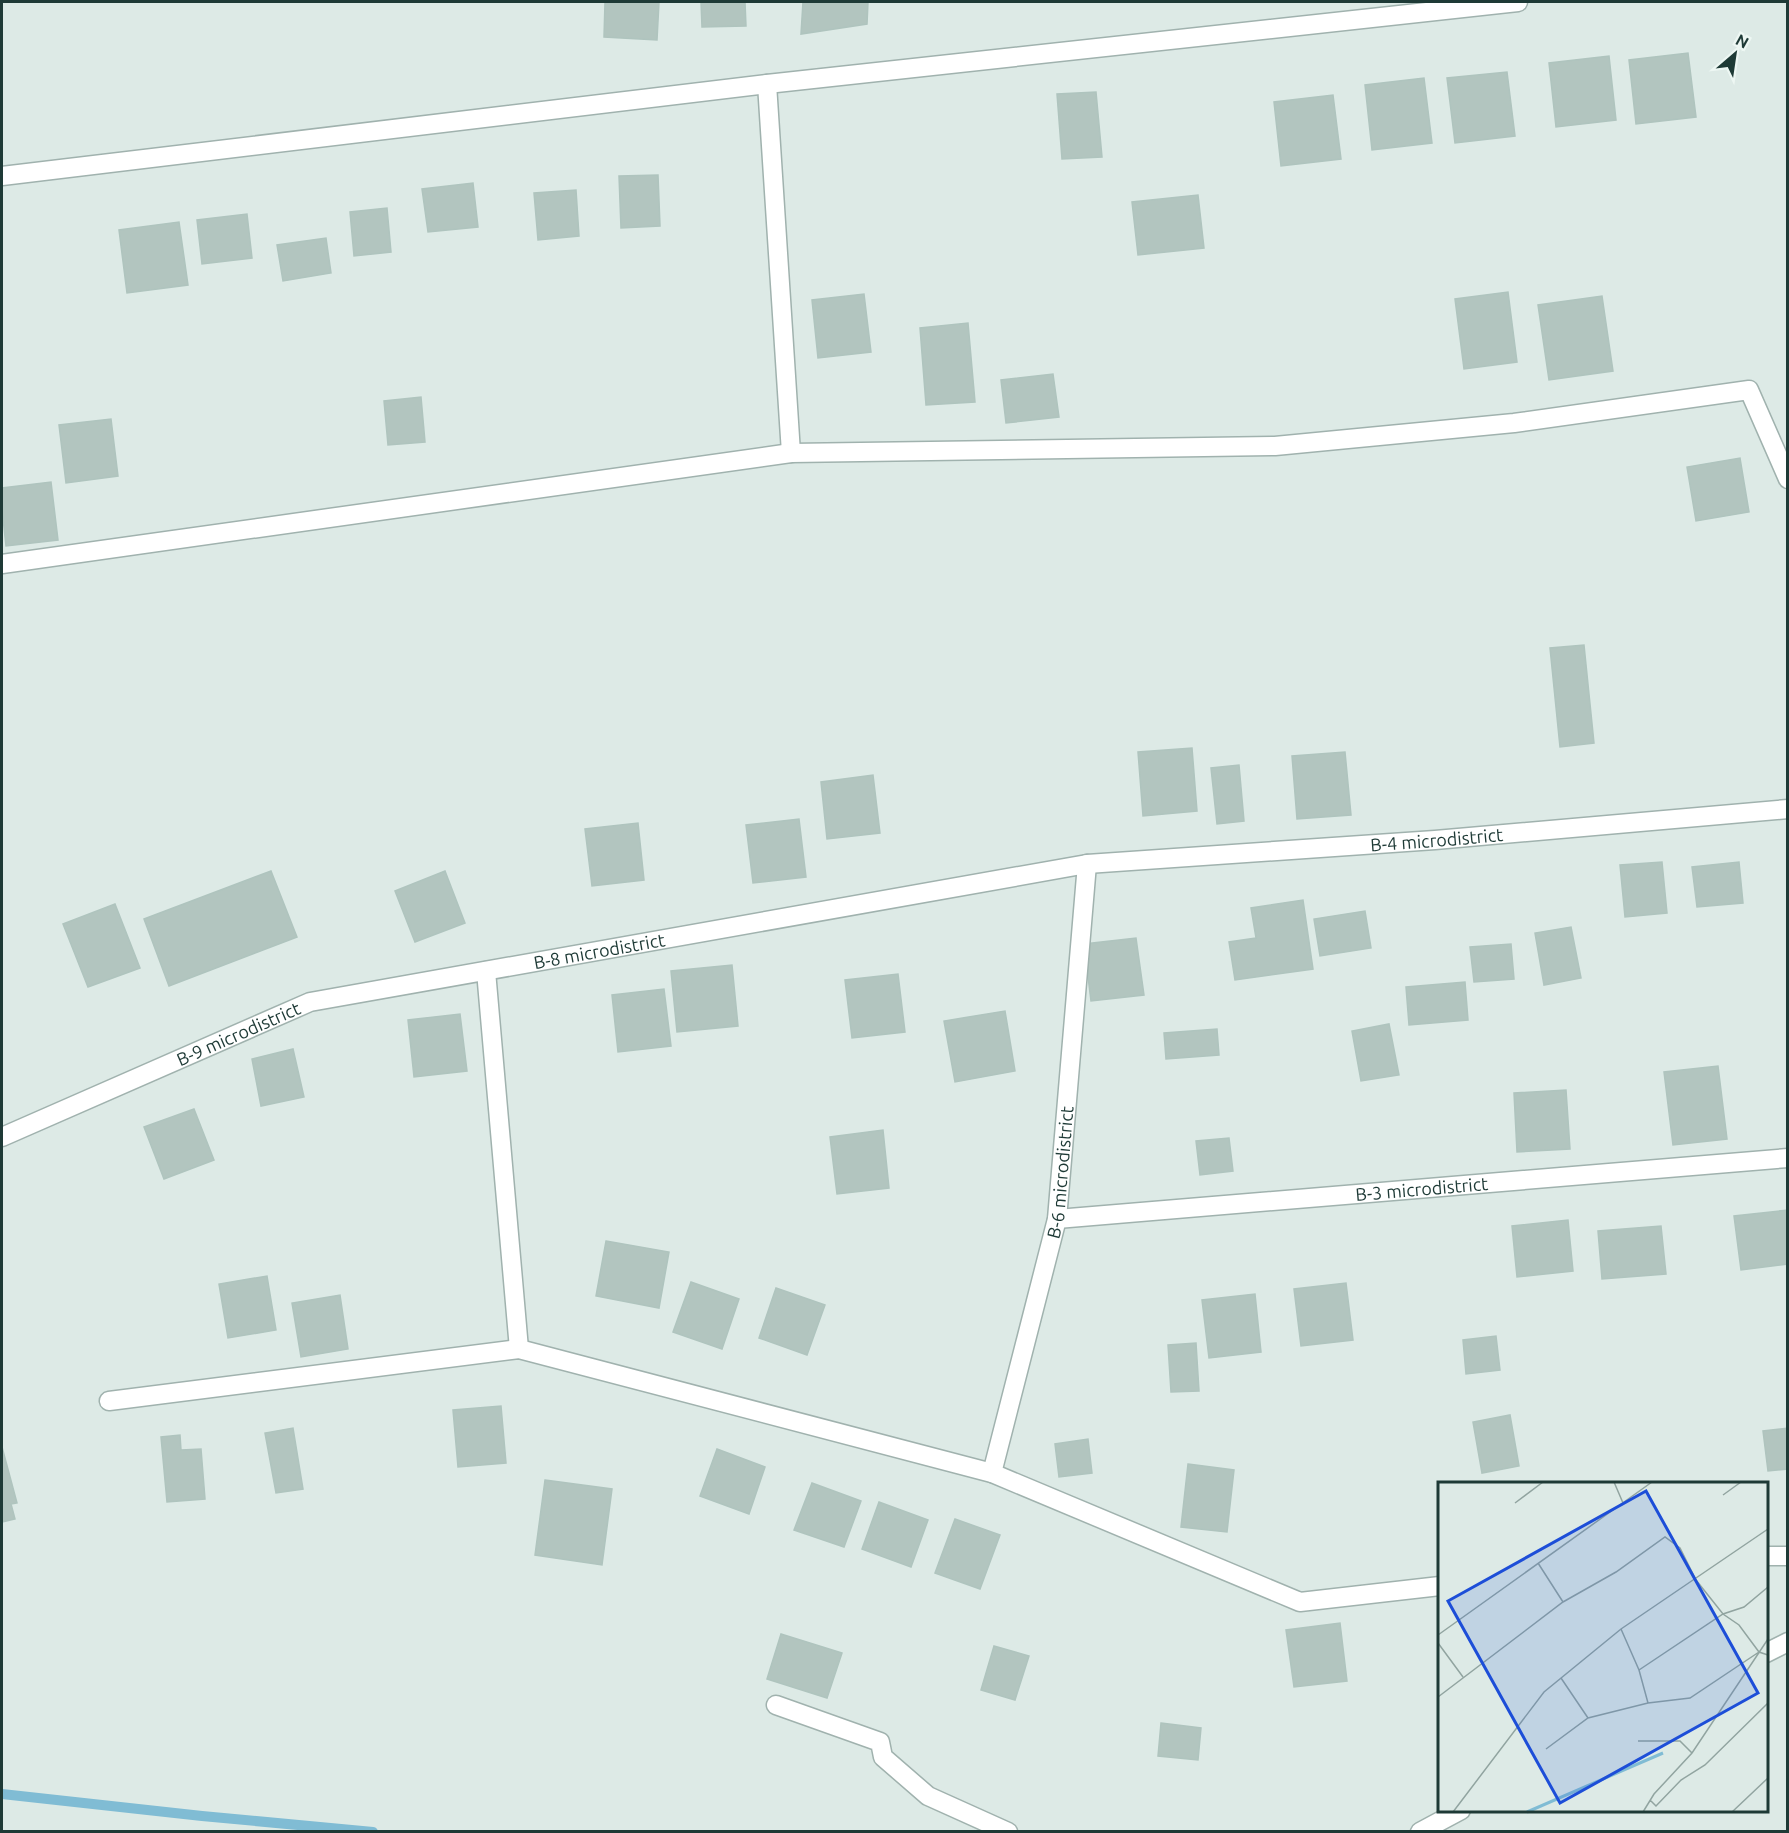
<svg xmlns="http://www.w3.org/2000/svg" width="1789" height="1833" viewBox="0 0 1789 1833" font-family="Ubuntu,sans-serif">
	<rect width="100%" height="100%" fill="#ddeae6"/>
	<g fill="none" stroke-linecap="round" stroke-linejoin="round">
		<!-- stream -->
		<path stroke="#80bcd4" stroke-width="10" d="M2 1794 202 1816 373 1832"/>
	</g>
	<!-- building -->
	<path fill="#b2c5bf" stroke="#afc4be" stroke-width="1.5" d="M605 2H659L657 40 604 37Z
		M701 2H745L746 26 702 27Z
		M803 2H868L867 24 801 34Z
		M1688 53 1696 117 1636 124 1629 60Z
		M1609 56 1616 120 1556 127 1549 63Z
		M1507 72 1515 136 1455 143 1447 78Z
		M1424 78 1432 143 1372 150 1365 85Z
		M1096 92 1102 157 1062 159 1057 94Z
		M1333 95 1341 159 1281 166 1274 102Z
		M658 175 660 226 621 228 619 176Z
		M473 183 478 227 428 232 422 189Z
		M576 190 579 236 538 240 534 193Z
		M1198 195 1204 248 1138 255 1132 202Z
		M387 208 391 252 354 256 350 212Z
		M247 214 252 258 202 264 197 220Z
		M179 222 188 285 127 293 119 230Z
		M326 238 331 273 283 281 277 245Z
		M1508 292 1517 362 1464 369 1455 299Z
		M864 294 871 352 818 358 812 300Z
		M1602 296 1613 371 1549 380 1538 305Z
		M968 323 975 402 926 405 920 328Z
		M1053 374 1059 417 1006 423 1001 380Z
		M421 397 425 442 388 445 384 401Z
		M111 419 118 476 66 483 59 425Z
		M1740 458 1749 512 1696 521 1687 467Z
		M51 482 58 540 6 546 2 509V488Z
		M1584 645 1594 743 1560 747 1550 648Z
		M1192 748 1197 811 1143 816 1138 752Z
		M1345 752 1351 815 1297 819 1292 756Z
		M1239 765 1244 821 1217 824 1211 768Z
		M873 775 880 833 827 839 821 782Z
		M799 819 806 877 753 883 746 825Z
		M638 823 644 880 592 886 585 829Z
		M1662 862 1667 913 1625 917 1620 865Z
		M1739 862 1743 903 1697 907 1692 867Z
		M271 871 297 937 169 986 144 919Z
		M445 871 465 923 415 942 395 891Z
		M1303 900 1313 969 1235 980 1229 942 1256 938 1251 908Z
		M115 904 140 968 88 987 63 924Z
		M1365 911 1371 948 1320 956 1314 919Z
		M1571 927 1581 978 1544 985 1535 933Z
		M1136 938 1144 995 1091 1001 1084 944Z
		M1511 944 1514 979 1474 982 1470 947Z
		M732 965 738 1026 677 1032 671 971Z
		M898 974 905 1032 852 1038 845 980Z
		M1465 982 1468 1020 1409 1025 1406 987Z
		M664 989 671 1046 618 1052 612 995Z
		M1005 1011 1015 1071 955 1082 944 1021Z
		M460 1014 467 1071 414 1077 408 1020Z
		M1389 1024 1399 1075 1361 1081 1352 1031Z
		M1217 1029 1219 1055 1166 1059 1164 1033Z
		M293 1049 304 1097 261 1106 252 1059Z
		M1718 1066 1727 1139 1673 1145 1664 1072Z
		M1566 1090 1570 1149 1517 1152 1514 1093Z
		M194 1109 214 1160 164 1179 144 1127Z
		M883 1130 889 1188 837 1194 830 1137Z
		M1229 1138 1233 1171 1200 1175 1196 1141Z
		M1788 1210V1264L1741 1270 1734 1216Z
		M1568 1220 1573 1271 1517 1277 1512 1226Z
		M1661 1226 1666 1274 1602 1279 1598 1231Z
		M606 1241 669 1252 659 1308 596 1296Z
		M267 1276 276 1330 228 1338 219 1284Z
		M691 1282 739 1299 722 1349 673 1332Z
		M1346 1283 1353 1340 1301 1346 1294 1289Z
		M776 1288 825 1305 807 1355 759 1338Z
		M1255 1294 1261 1352 1209 1358 1202 1300Z
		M340 1295 348 1349 301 1357 292 1303Z
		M1496 1336 1500 1370 1466 1374 1463 1340Z
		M1196 1343 1199 1391 1171 1392 1168 1345Z
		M501 1406 506 1463 458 1467 453 1410Z
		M1510 1415 1519 1466 1482 1473 1473 1422Z
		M293 1428 303 1489 276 1493 265 1433Z
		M1788 1428V1469L1768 1471 1763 1431Z
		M180 1435 181 1450 201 1449 205 1499 167 1502 161 1437Z
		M1088 1439 1092 1473 1059 1477 1055 1444Z
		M2 1447 17 1503 11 1504 15 1519 2 1522Z
		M717 1449 765 1467 749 1514 700 1496Z
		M1188 1464 1234 1470 1227 1532 1181 1527Z
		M545 1480 612 1489 602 1565 535 1555Z
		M812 1483 861 1501 844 1547 794 1530Z
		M879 1502 928 1520 911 1567 862 1549Z
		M955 1519 1000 1535 980 1589 935 1573Z
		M1340 1623 1347 1681 1294 1687 1286 1630Z
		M781 1634 842 1653 827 1698 767 1679Z
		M994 1646 1029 1656 1015 1700 981 1690Z
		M1161 1723 1201 1728 1198 1760 1158 1756Z"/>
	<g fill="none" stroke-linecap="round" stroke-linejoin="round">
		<!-- service casing -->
		<g stroke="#a0b2ae" stroke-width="21">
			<path id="service" d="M776 1705 880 1742 883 1757 928 1796 1008 1832"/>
		</g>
		<!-- minor casing -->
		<g stroke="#a0b2ae" stroke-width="21">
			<g id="minor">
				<path d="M767 84 791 453"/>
				<path d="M2 176 767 84 1518 2"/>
				<path d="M2 564 791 453 1275 446 1514 423 1749 390 1788 479"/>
				<path d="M486 971 519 1349"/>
				<path id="s1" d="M2 1137 310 1002 1087 864 1435 840 1788 809"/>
				<path id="s2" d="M1057 1219 1788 1158"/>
				<path d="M109 1401 519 1349 992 1473 1300 1602 1440 1586"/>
				<path id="s3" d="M992 1473 1057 1219 1087 864"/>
				<path d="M1766 1556H1788"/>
				<path d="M1766 1653 1788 1642"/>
				<path d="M1420 1832 1461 1810"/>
			</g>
		</g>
		<!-- service -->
		<use href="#service" stroke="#fff" stroke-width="18"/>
		<!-- minor -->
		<use href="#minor" stroke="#fff" stroke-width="18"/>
	</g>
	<g text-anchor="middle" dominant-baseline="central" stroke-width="5" stroke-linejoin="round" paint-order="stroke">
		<!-- street labels -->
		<g font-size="18" fill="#1e3a36" stroke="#edf7f3">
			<text stroke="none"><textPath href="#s1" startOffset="1476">B-4 microdistrict</textPath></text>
			<text stroke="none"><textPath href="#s1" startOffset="630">B-8 microdistrict</textPath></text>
			<text stroke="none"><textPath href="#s1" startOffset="258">B-9 microdistrict</textPath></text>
			<text stroke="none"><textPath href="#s3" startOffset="309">B-6 microdistrict</textPath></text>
			<text stroke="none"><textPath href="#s2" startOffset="366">B-3 microdistrict</textPath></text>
		</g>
	</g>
	<!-- overview -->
	<g transform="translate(1438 1482)">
		<rect width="330" height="330" fill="#ddeae6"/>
		<path fill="none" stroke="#80bcd4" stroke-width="3" d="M89 330 225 271"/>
		<path fill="none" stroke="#91a4a0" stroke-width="1.5" d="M176 0 185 21M285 13 303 0M77 21 105 0M100 81 125 120M183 147 201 188 210 221M0 153 214 0M0 161 25 195M201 188 285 132 306 125 330 105M123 196 150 236M0 215 125 120 178 90 227 55 242 66 258 98 285 132 301 143 321 170 330 173M200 259H242L254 271M108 267 150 236 210 221 252 216 321 170M212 318 218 324 243 298 267 283 330 221M15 330 106 210 183 147 330 47M205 330 216 312 254 271 330 157M294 330 330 296"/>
		<path fill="#1d4ed8" fill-opacity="0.15" stroke="#1d4ed8" stroke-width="3" d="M208 9 320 211 122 321 10 119Z"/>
		<rect width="330" height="330" fill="none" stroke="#1e3a36" stroke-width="3"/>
	</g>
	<!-- border -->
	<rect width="1789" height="1833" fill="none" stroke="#1e3a36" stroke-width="6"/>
	<!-- north arrow -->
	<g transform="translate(1735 54) rotate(29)" stroke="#edf7f3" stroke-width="4.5" paint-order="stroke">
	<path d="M0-4.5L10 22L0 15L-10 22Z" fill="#1e3a36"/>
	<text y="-9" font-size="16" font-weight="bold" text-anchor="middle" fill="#1e3a36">N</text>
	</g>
</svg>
